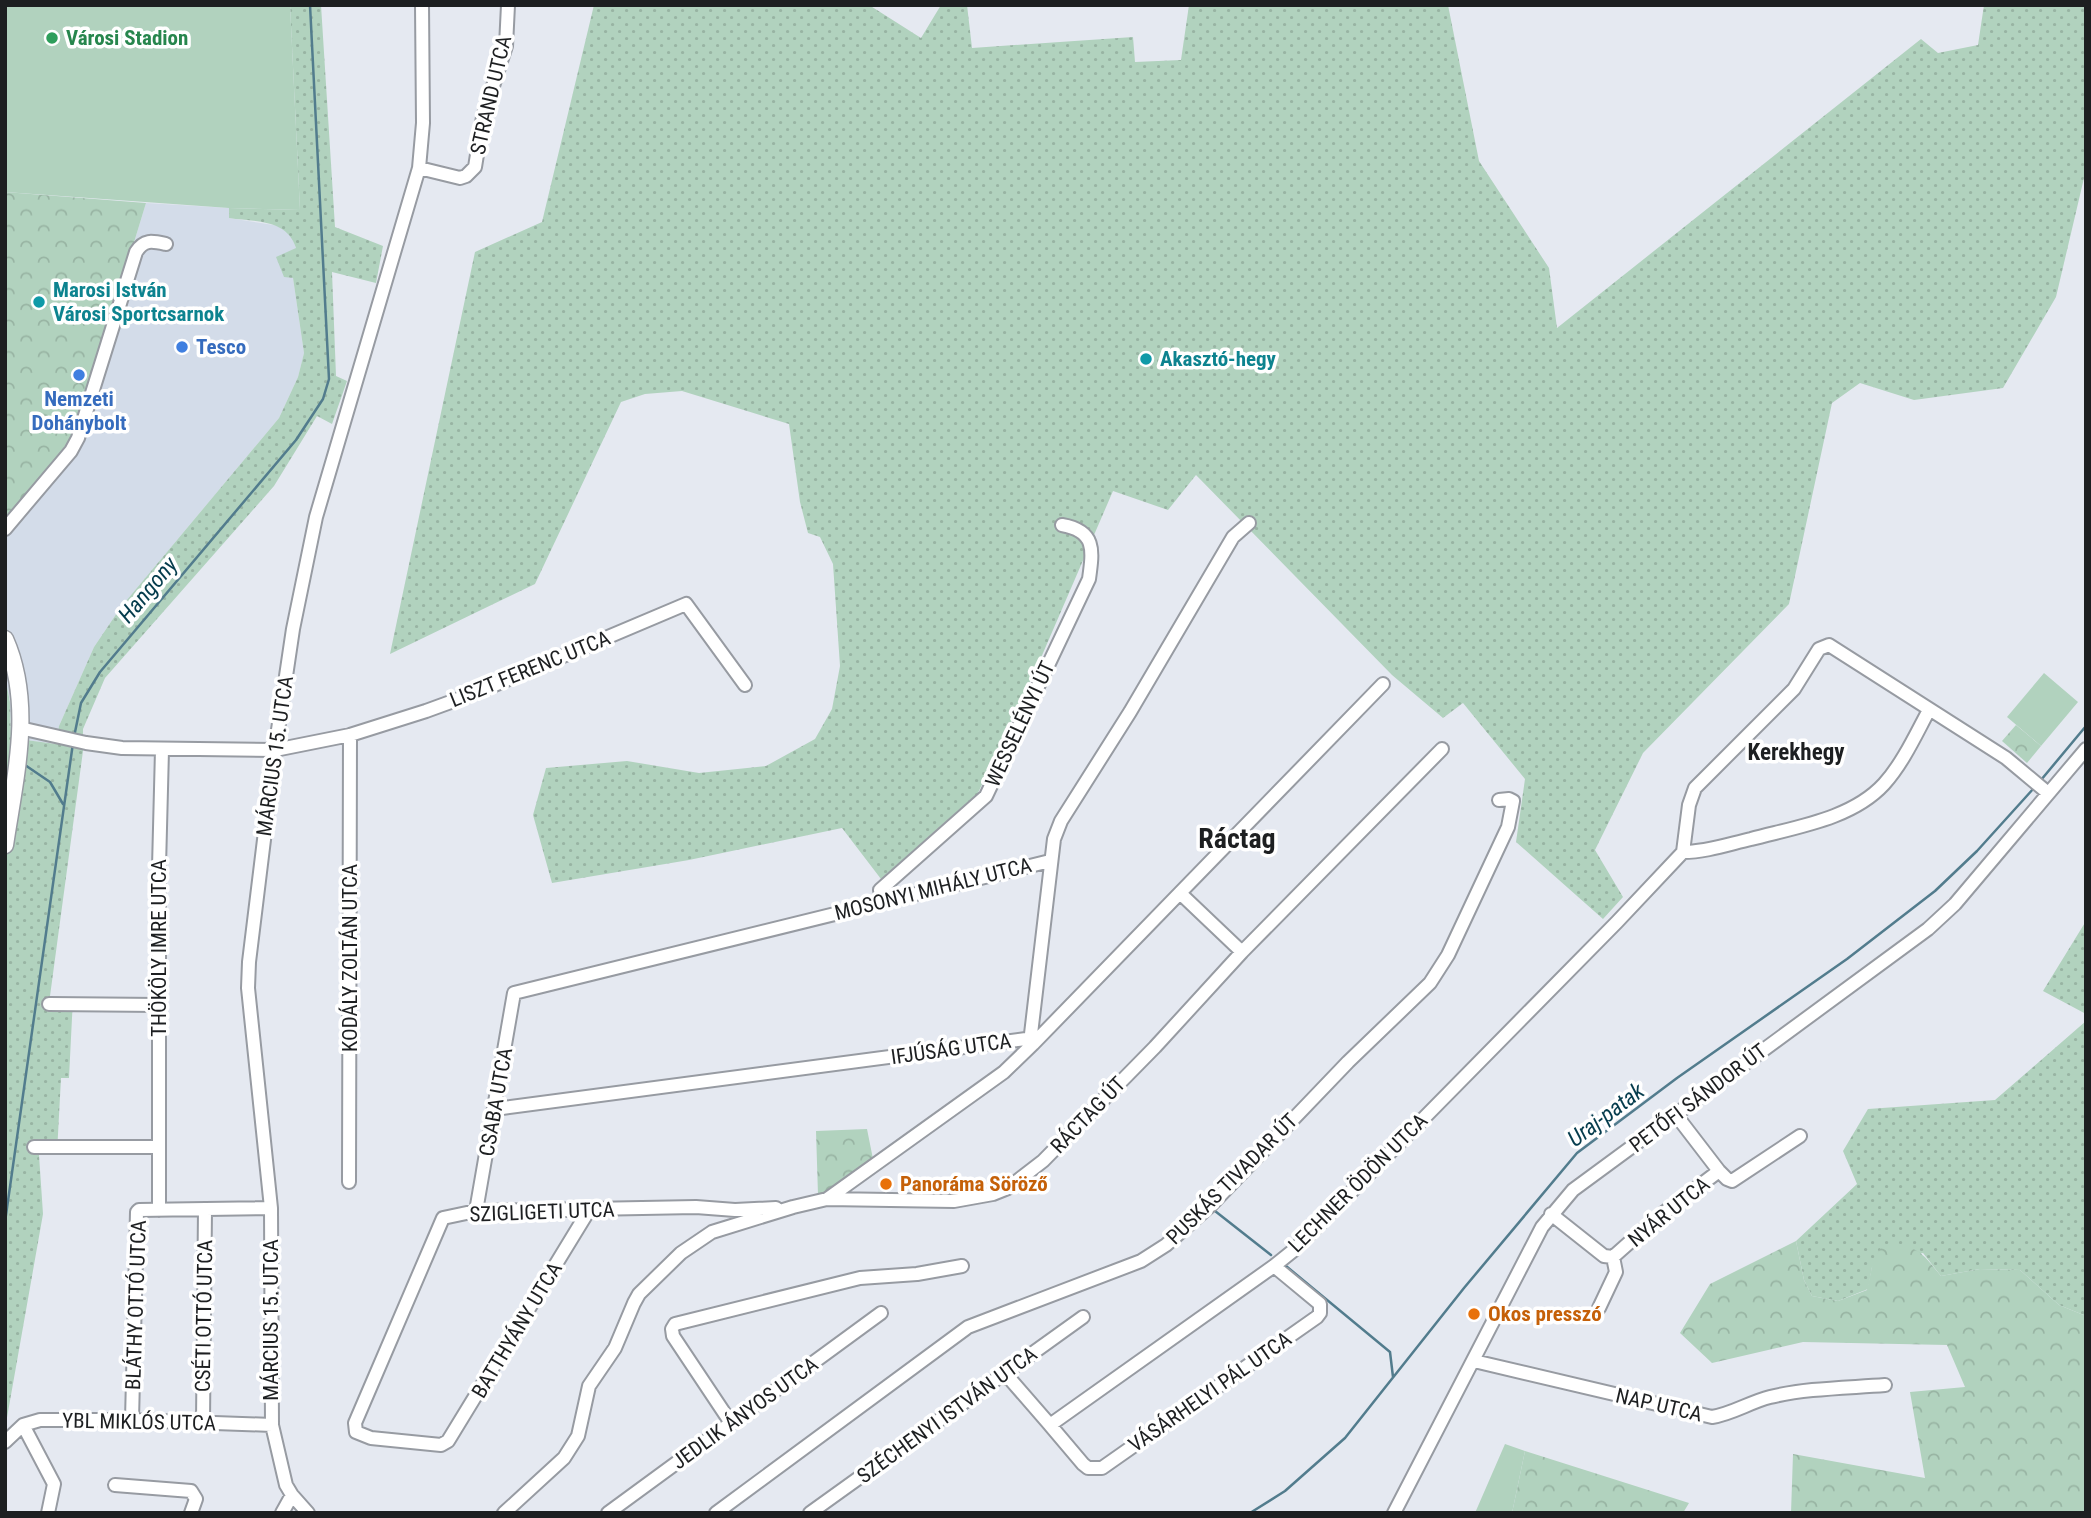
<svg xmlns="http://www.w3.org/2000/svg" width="2091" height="1518" viewBox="0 0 2091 1518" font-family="'Roboto Condensed',sans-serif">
	<defs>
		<pattern id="grass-dots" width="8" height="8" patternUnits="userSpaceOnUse" patternTransform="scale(1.75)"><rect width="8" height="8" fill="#b1d2be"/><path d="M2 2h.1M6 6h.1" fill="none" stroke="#98b4a3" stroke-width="1.8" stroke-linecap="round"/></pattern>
		<pattern id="forest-crowns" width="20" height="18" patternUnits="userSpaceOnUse" patternTransform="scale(1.75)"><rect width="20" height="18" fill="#b1d2be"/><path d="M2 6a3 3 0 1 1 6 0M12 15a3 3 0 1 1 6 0" fill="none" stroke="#98b4a3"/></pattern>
	</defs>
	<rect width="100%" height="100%" fill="#e5e9f1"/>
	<!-- built -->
	<path fill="#d3dce9" d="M146 203 229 208V218L280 226 292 235 296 248 284 276 293 278 304 353 298 377 279 418 121 607 94 647 59 726 56 744 11 738 10 702 5 677V519L68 449 75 436Z"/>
	<!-- grass -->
	<path fill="url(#grass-dots)" d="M290 5H321L335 227 383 246 376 283 332 272 336 376 347 381 332 424 317 416 274 486 105 678 83 729V751L50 996 73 998 69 1078H61L57 1153 39 1155 43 1214 5 1429V677L10 702 11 738 56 744 59 726 94 647 121 607 279 418 298 377 304 353 293 278 284 277 276 257 296 248C287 219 255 222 229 218V208L300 210Z
		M594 5H869L921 38 941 5H967L972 48 1133 37 1135 62 1181 60 1189 5H1448L1479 161 1549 268 1557 328 1921 39 1938 53 1978 45 1984 5H2086V156L2084 178 2056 297 2003 388 1914 400 1860 383 1832 403 1789 604 1643 753 1595 850 1623 897 1603 919 1516 842 1525 779 1463 703 1443 718 1392 675 1196 475 1168 510 1113 491 1040 660 978 793 881 879 842 828 689 860 552 883 533 815 546 768 627 761 699 773 766 766 815 739 832 709 840 666 833 564 820 537 808 533 800 502 789 424 682 391 645 394 621 402 535 584 390 654 475 252 542 222Z
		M2086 921V1014L2043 991Z
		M2086 1021V1316L2059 1305 2020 1270 1980 1269 1941 1276 1923 1253 1872 1267 1868 1289 1838 1301 1812 1296 1804 1280 1796 1241 1857 1184 1843 1151 1868 1109 1995 1100Z"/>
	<!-- forest -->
	<path fill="url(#forest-crowns)" d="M5 192 146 203 75 436 68 449 5 519Z
		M2016 725 2041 746 2027 763 2002 741Z
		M867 1129 873 1159 832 1189 818 1195 816 1131Z
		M1796 1241 1804 1280 1812 1296 1838 1301 1867 1290 1872 1267 1881 1246C1916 1243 1921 1251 1941 1276L1980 1269 2020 1270 2059 1305 2086 1316V1513H1791L1793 1454 1925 1478 1910 1392 1965 1387 1947 1345 1803 1342 1712 1363 1680 1333 1710 1284Z
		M1525 1451 1689 1503 1683 1513H1512Z"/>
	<!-- garden -->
	<path fill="#b1d2be" d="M5 5H290L300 210 229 208 5 192Z
		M2044 673 2078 702 2041 746 2007 717Z
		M1505 1444 1525 1451 1512 1513H1475Z"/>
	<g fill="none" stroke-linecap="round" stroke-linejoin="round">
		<!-- stream -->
		<path stroke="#527c8d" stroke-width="2.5" d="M74 737 81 703 100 672 296 440 323 399 329 379 310 5
			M22 763 50 782 63 804
			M2041 780 2086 726
			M1215 1211 1271 1255
			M5 1222 73 743
			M1286 1266 1390 1352 1393 1377
			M1250 1513 1285 1491 1345 1438 1464 1288 1577 1153 1677 1078 1847 959 1935 891 1977 851 2034 788"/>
		<!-- minor casing -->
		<g stroke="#979ba2" stroke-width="16">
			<path id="minor" d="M419 168 460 178 466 176 475 167 483 117 506 46 508 5
				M5 529 71 451 78 438 136 252C144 239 152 241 166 244
				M20 728 86 743 122 748 275 750 350 735 426 711 478 692 686 604 745 685
				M1683 852 1689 805 1695 788 1794 689 1819 649 1829 645 2006 758 2048 793
				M1683 852C1706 852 1729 844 1751 839 1796 827 1852 819 1884 784 1903 763 1916 734 1929 710
				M1181 894 1242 952
				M883 901 880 890 986 796 1089 579C1093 550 1096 531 1062 525
				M49 1004 159 1005
				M495 1109 1026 1039 1033 1044 1383 684
				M1676 1115 1719 1171 1727 1179 1732 1181 1800 1136
				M34 1147H159
				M349 1182 350 735
				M827 1199 1004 1072 1033 1044 1031 1034 1054 839 1061 821 1130 712 1233 537 1249 523
				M159 1210V867L162 750
				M589 1210 448 1441 441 1445 371 1438 356 1432 355 1423 443 1218 476 1211 696 1207 735 1210 776 1208
				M476 1211 514 993 1050 861
				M1551 1214 1604 1256 1613 1257 1657 1218 1719 1171
				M1599 1308 1616 1272 1613 1257
				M1474 1361 1712 1417C1732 1414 1750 1402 1770 1397 1807 1388 1847 1388 1885 1385
				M1000 1376 1010 1379 1050 1425 1274 1266 1294 1250 1617 922 1683 852
				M132 1420 137 1212 139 1210 271 1208
				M203 1422 205 1209
				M731 1423 673 1336 672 1329 675 1324 860 1278 917 1274 962 1266
				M23 1425 54 1484 48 1513
				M1050 1425 1083 1464 1088 1468H1102L1317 1317 1320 1313V1304L1274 1266
				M5 1442 23 1425 40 1420H132L272 1425
				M115 1485 191 1491 196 1499 191 1513
				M282 1513 292 1495
				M308 1513 292 1495 286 1485 272 1425 271 1208 248 988 249 962 275 750 293 629 316 517 419 168 423 123 422 5
				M504 1513 564 1458 578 1436 589 1386 615 1348 634 1303 639 1294 681 1253 712 1232 793 1207 827 1199 954 1201 993 1194 1008 1188 1043 1161 1155 1047 1242 952 1442 749
				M608 1513 881 1313
				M716 1513 968 1327 1141 1261 1166 1245 1212 1204 1348 1062 1430 983 1448 955 1508 827 1513 801 1509 799 1499 800
				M810 1513 1083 1317
				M1394 1513 1542 1227 1573 1190 1928 929 1955 904 2086 749"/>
		</g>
		<!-- major casing -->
		<g stroke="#979ba2" stroke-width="19">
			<path id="major" d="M5 639C34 704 15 778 5 845"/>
		</g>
		<!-- minor -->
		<use href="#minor" stroke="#fff" stroke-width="12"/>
		<!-- major -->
		<use href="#major" stroke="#fff" stroke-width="16"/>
	</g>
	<!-- markers -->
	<circle fill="#2e9e5b" stroke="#fff" stroke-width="2.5" cx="52" cy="38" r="7"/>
	<g fill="#0f9aa8" stroke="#fff" stroke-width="2.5">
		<circle cx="39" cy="302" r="7"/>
		<circle cx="1146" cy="359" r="7"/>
	</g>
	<g fill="#3f7fe0" stroke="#fff" stroke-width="2.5">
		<circle cx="182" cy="347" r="7"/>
		<circle cx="79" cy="375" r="7"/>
	</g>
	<g fill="#e8710a" stroke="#fff" stroke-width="2.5">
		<circle cx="886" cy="1184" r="7"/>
		<circle cx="1474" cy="1314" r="7"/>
	</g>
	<g text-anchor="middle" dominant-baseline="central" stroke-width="7" stroke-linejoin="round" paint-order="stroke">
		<!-- leisure labels -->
		<g font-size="21" font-weight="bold" fill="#27864d" stroke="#fff" text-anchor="start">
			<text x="66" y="38">Városi Stadion</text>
		</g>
		<!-- street labels -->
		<g font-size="21" fill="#1d1f21" stroke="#fff">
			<text transform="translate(491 95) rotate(-77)">STRAND UTCA</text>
			<text transform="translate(530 669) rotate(-22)">LISZT FERENC UTCA</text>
			<text transform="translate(1020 724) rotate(-65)">WESSELÉNYI ÚT</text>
			<text transform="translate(275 756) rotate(-82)">MÁRCIUS 15. UTCA</text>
			<text transform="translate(933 889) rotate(-14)">MOSONYI MIHÁLY UTCA</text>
			<text transform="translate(159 948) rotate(-90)">THÖKÖLY IMRE UTCA</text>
			<text transform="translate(350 958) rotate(-90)">KODÁLY ZOLTÁN UTCA</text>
			<text transform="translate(951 1049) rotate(-8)">IFJÚSÁG UTCA</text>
			<text transform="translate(1698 1098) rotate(-37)">PETŐFI SÁNDOR ÚT</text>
			<text transform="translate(496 1102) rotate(-80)">CSABA UTCA</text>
			<text transform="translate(1088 1115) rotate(-46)">RÁCTAG ÚT</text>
			<text transform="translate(1232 1179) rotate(-45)">PUSKÁS TIVADAR ÚT</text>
			<text transform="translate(1358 1183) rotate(-45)">LECHNER ÖDÖN UTCA</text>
			<text transform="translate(542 1212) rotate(-2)">SZIGLIGETI UTCA</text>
			<text transform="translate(1669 1212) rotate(-39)">NYÁR UTCA</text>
			<text transform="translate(136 1305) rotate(-88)">BLÁTHY OTTÓ UTCA</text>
			<text transform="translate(204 1316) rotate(-89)">CSÉTI OTTÓ UTCA</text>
			<text transform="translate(271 1320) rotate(-90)">MÁRCIUS 15. UTCA</text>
			<text transform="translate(517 1330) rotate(-59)">BATTHYÁNY UTCA</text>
			<text transform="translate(1210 1392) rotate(-35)">VÁSÁRHELYI PÁL UTCA</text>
			<text transform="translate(1659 1405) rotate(13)">NAP UTCA</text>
			<text transform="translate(745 1413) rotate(-36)">JEDLIK ÁNYOS UTCA</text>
			<text transform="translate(947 1415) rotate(-36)">SZÉCHENYI ISTVÁN UTCA</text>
			<text transform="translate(139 1422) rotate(1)">YBL MIKLÓS UTCA</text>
		</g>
		<!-- culture labels -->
		<g font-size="21" font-weight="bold" fill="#0d838f" stroke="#fff" text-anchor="start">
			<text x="53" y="290">Marosi István<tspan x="53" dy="24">Városi Sportcsarnok</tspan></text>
			<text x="1160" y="359">Akasztó-hegy</text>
		</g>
		<!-- shop labels -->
		<g font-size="21" font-weight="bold" fill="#366cbe" stroke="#fff" text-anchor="start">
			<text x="196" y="347">Tesco</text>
			<text x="79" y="399" text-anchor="middle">Nemzeti<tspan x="79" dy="24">Dohánybolt</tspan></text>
		</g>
		<!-- food labels -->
		<g font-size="21" font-weight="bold" fill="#c56008" stroke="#fff" text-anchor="start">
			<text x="900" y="1184">Panoráma Söröző</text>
			<text x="1488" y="1314">Okos presszó</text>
		</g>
		<!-- water labels -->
		<g font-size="23" font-style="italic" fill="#053c4d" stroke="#fff">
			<text transform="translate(148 590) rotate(-50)">Hangony</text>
			<text transform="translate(1606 1115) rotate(-37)">Uraj-patak</text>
		</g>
		<!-- neighbourhood labels -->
		<g font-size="23" font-weight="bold" fill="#1d1f21" stroke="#fff">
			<text x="1796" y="752">Kerekhegy</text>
		</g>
		<!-- district labels -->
		<g font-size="28" font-weight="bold" fill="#1d1f21" stroke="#fff">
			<text x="1237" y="838">Ráctag</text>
		</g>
	</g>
	<!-- border -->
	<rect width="2091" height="1518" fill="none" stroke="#1d1f21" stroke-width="14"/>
</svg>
